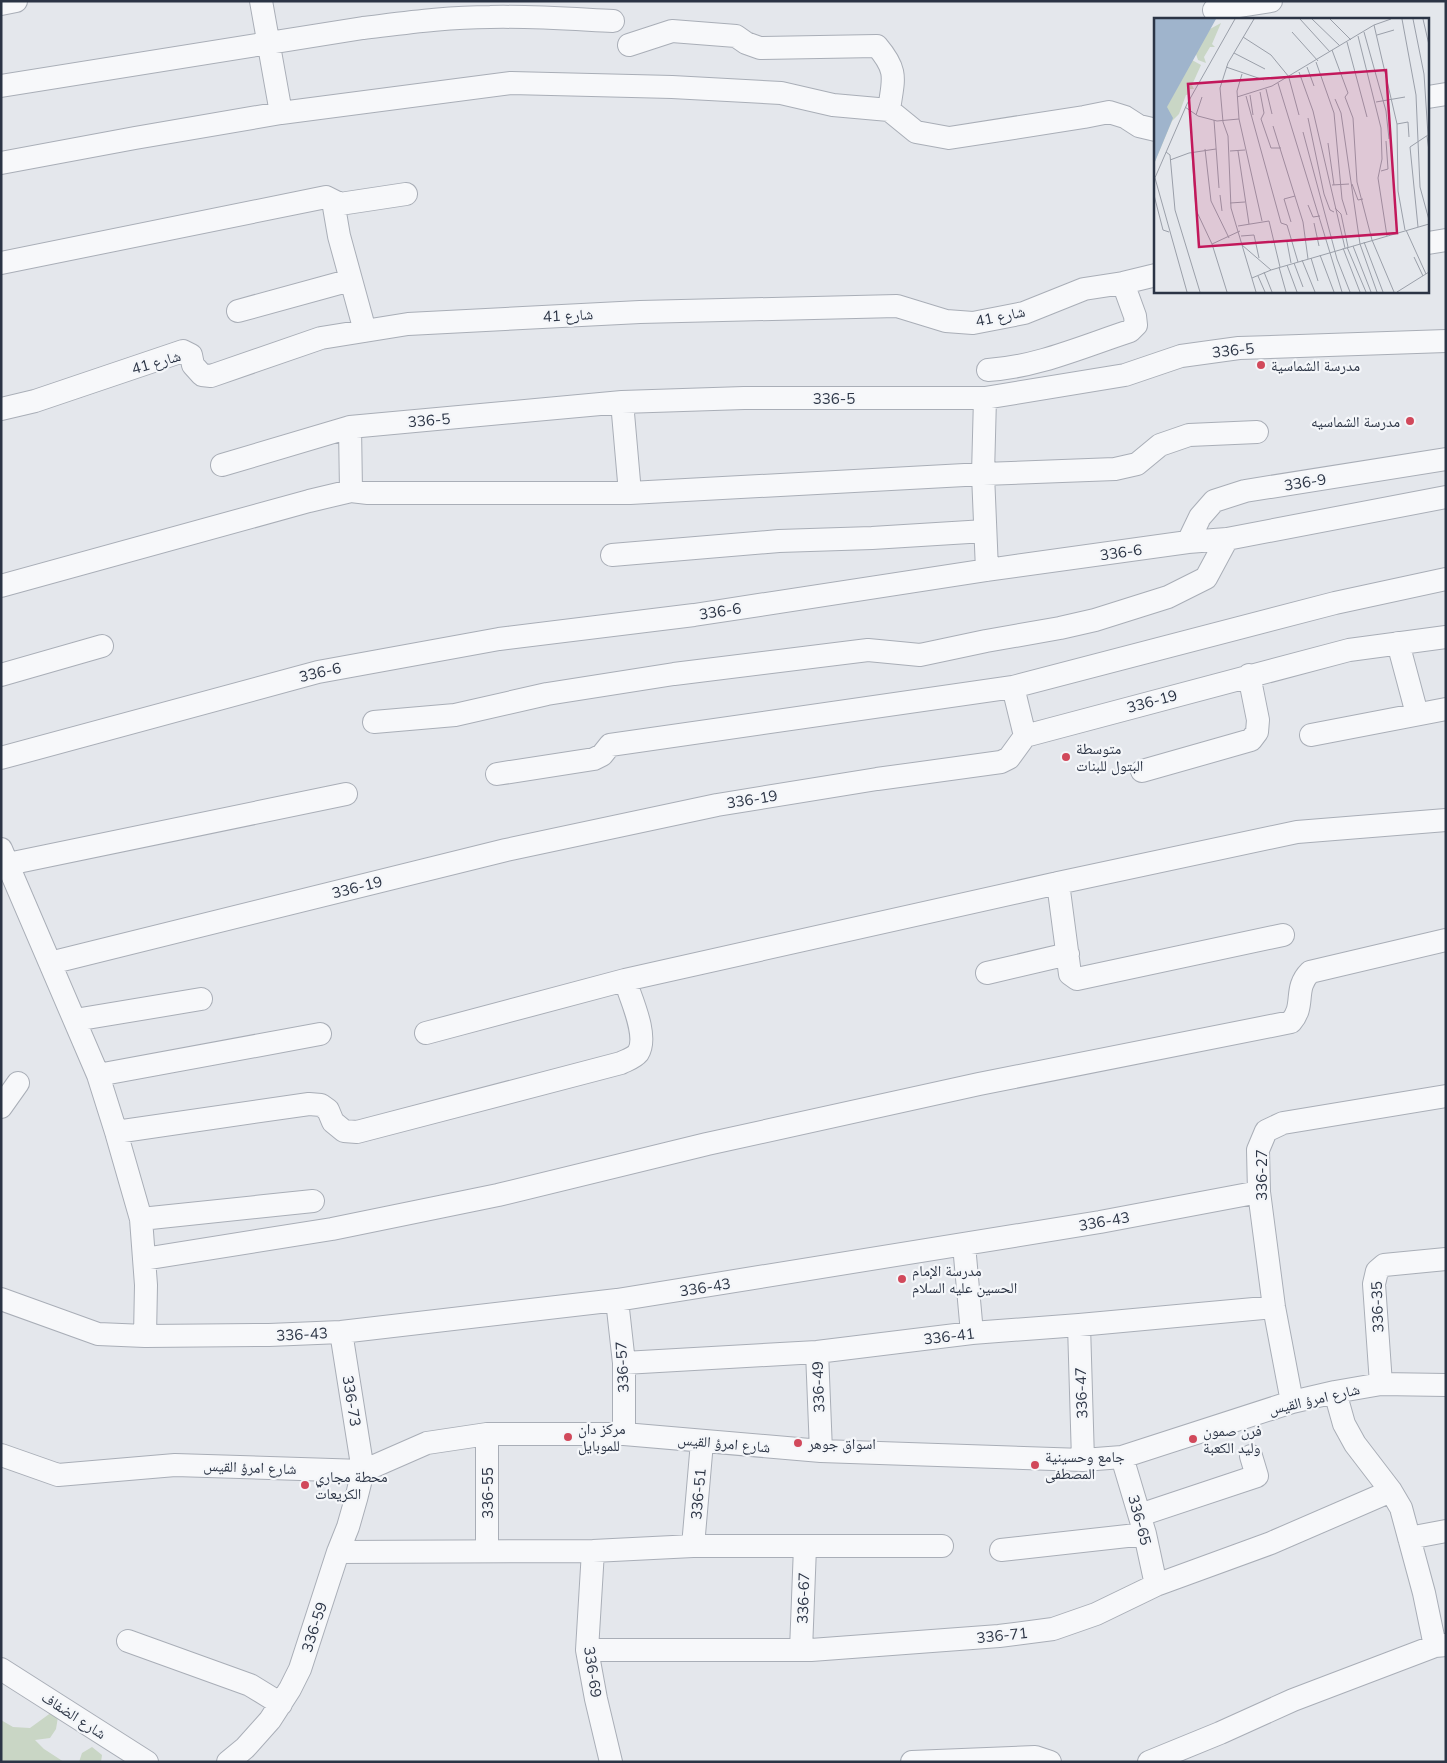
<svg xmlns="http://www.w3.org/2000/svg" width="1447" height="1763" viewBox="0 0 1447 1763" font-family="Mulish,'Noto Naskh Arabic',sans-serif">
	<rect width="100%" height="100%" fill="#e4e7ec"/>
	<!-- green -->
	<path fill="#c9d6c5" d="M52 1712 58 1717 56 1729 50 1738 35 1740 44 1749 64 1762H1V1720L13 1727 30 1728Z
		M92 1747 102 1755 101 1762H79L82 1753Z"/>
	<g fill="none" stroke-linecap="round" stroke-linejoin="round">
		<!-- minor casing -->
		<g stroke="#a9aeb7" stroke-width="24">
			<path id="minor" d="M261 1 281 113
				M1 4 16 1
				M1214 10 1271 1
				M629 45 672 31 736 36 746 43 760 48 877 46C899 72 893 79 889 110
				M1 86 363 28C405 23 447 17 490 17 531 16 572 19 613 21
				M1428 97 1446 94
				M1 163 135 138 281 113 511 83 672 87 781 93 833 105 889 110 916 132 949 138 1084 117 1109 112 1125 117 1139 126 1156 130
				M333 201 339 236 365 331
				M1428 243 1446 240
				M1 263 326 197 340 204 406 194
				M238 311 351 280
				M988 370C1037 367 1084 346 1130 331L1136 325 1135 316 1123 283
				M985 398 983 474 987 570
				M622 402 630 493
				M1 409 35 401 183 351 191 355 193 365 202 375 211 376 321 338 408 324 640 312 897 306 946 321 973 323 1024 313 1084 289 1123 283 1156 275
				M350 427 351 491
				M222 465 350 427 622 402 744 398H985L1125 375 1181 356 1239 348 1446 341
				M1188 542 1200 517 1214 501 1245 491 1446 459
				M612 555 779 541 872 538 985 531
				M1 586 309 501 351 491 368 493H630L983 474 1115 469 1137 464 1160 445 1189 435 1257 432
				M1398 643 1417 714
				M1 675 102 646
				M1013 687 1025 736
				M374 722 455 715 547 694 674 674 868 650 920 655 986 641 1060 628 1095 620 1168 597 1206 578 1227 539
				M1311 735 1446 709
				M1 758 318 672 499 639 694 615 987 570 1188 542 1227 539 1446 497
				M1142 771 1251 740 1257 732 1258 720 1249 675
				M497 774 594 759 602 755 610 745 1013 687 1335 603 1446 579
				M1 849 98 1075 116 1132 141 1219 146 1285 145 1336
				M8 864 346 794
				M1058 883 1070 974 1077 979 1283 935
				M50 963 506 850 717 805 877 779 1001 762 1009 758 1025 736 1349 650 1446 637
				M987 973 1068 954
				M75 1020 201 999
				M426 1033 625 980 1058 883 1297 832 1446 820
				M98 1075 320 1034
				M1 1107 18 1083
				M116 1132 309 1104 321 1105 328 1110 333 1122 344 1131 357 1132 621 1063C627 1060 634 1058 638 1053 649 1036 630 997 625 980
				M141 1219 313 1201
				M964 1245 972 1333
				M144 1259 332 1229 498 1195 707 1144 979 1084 1291 1022C1306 1005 1293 989 1310 972L1446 940
				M1 1299 98 1334 145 1336 269 1335 341 1332 617 1300 1100 1222 1259 1192
				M617 1300 624 1363V1434
				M1079 1325 1083 1460
				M817 1352 821 1451
				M624 1363 817 1352 972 1333 1079 1325 1274 1307
				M1381 1384 1374 1284 1377 1271 1384 1265 1446 1259
				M1335 1392 1344 1424 1355 1444 1391 1491 1401 1508 1424 1593 1435 1646
				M1292 1402 1274 1307 1259 1192 1258 1150 1266 1131 1283 1123 1446 1096
				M1 1455 58 1475 175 1465 363 1471 427 1443 487 1434H624L821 1451 1083 1460 1122 1457 1292 1402 1335 1392 1381 1384 1446 1385
				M1122 1457 1145 1534 1156 1585
				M1140 1515 1257 1476 1251 1456
				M1409 1538 1446 1531
				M693 1546 702 1442
				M1001 1550 1145 1534
				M487 1551V1434
				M593 1551 587 1650 596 1699 611 1762
				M338 1552 593 1551 693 1546H942
				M128 1641 250 1685 281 1704
				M587 1650H811L999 1636 1053 1629 1096 1614 1156 1585 1271 1543 1391 1491
				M801 1650 805 1547
				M1 1669 147 1762
				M228 1762 245 1748 270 1720 290 1689 300 1669 338 1552 348 1527 356 1499 363 1471 341 1332
				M912 1762 1035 1757 1050 1762
				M1149 1762 1220 1733 1293 1700 1435 1646 1446 1645"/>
		</g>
		<!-- minor -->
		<use href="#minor" stroke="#f7f8fa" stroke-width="22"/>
	</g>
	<!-- markers -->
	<g fill="#d1495b" stroke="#f4f6f9" stroke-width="2">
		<circle cx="1261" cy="365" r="5"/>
		<circle cx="1410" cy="421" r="5"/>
		<circle cx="1066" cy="757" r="5"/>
		<circle cx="902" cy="1279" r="5"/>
		<circle cx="568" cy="1437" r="5"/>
		<circle cx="1193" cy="1439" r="5"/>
		<circle cx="798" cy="1443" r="5"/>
		<circle cx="1035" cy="1465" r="5"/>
		<circle cx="305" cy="1485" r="5"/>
	</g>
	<g text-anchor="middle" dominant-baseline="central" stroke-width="4.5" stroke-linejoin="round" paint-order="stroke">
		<!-- street labels -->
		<g font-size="15" fill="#2b3445" stroke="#f4f6f9">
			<text transform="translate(568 315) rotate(-3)">شارع 41</text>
			<text transform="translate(1000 316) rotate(-12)">شارع 41</text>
			<text transform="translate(1233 350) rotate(-6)">336-5</text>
			<text transform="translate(156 362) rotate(-16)">شارع 41</text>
			<text x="834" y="398">336-5</text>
			<text transform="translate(429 420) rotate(-5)">336-5</text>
			<text transform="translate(1305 482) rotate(-9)">336-9</text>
			<text transform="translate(1121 552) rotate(-8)">336-6</text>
			<text transform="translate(720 611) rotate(-9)">336-6</text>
			<text transform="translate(320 672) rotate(-13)">336-6</text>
			<text transform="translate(1152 701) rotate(-15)">336-19</text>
			<text transform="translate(752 799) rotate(-9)">336-19</text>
			<text transform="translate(357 887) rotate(-14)">336-19</text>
			<text transform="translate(1261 1175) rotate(-90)">336-27</text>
			<text transform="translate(1104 1221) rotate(-10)">336-43</text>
			<text transform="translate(705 1287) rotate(-9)">336-43</text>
			<text transform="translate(1377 1307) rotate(-92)">336-35</text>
			<text transform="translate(302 1334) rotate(-3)">336-43</text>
			<text transform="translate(949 1336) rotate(-7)">336-41</text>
			<text transform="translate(622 1367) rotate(-93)">336-57</text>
			<text transform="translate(818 1387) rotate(-92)">336-49</text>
			<text transform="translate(1081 1393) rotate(-92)">336-47</text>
			<text transform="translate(1314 1399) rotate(-13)">شارع امرؤ القيس</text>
			<text transform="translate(352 1401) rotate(81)">336-73</text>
			<text transform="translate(724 1443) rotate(5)">شارع امرؤ القيس</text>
			<text transform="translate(250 1467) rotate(2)">شارع امرؤ القيس</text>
			<text transform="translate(487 1493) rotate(-90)">336-55</text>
			<text transform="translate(698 1494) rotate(-85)">336-51</text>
			<text transform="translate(1140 1520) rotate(75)">336-65</text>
			<text transform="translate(803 1598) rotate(-88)">336-67</text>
			<text transform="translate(314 1627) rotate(-72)">336-59</text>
			<text transform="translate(1002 1635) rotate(-6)">336-71</text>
			<text transform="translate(593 1672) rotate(82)">336-69</text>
			<text transform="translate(74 1715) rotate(33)">شارع الضفاف</text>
		</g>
		<!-- poi labels -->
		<g font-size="15" fill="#2b3445" stroke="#f4f6f9" text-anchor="start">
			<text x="1271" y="365">مدرسة الشماسية</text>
			<text x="1400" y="421" text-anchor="end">مدرسة الشماسيه</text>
			<text x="1076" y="748">متوسطة<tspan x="1076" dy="17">البتول للبنات</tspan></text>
			<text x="912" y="1270">مدرسة الإمام<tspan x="912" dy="17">الحسين عليه السلام</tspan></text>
			<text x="578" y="1428">مركز دان<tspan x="578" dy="17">للموبايل</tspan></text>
			<text x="1203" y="1430">فرن صمون<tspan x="1203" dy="17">وليد الكعبة</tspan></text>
			<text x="808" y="1443">اسواق جوهر</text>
			<text x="1045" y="1456">جامع وحسينية<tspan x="1045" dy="17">المصطفى</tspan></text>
			<text x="315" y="1476">محطة مجاري<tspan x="315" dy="17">الكريعات</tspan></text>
		</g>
	</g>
	<!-- overview -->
	<g transform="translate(1154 18)">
		<rect width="275" height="275" fill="#e4e7ec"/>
		<path d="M67 5 58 26 61 29H56L50 39 52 45 44 42 42 36 38 42 47 47 38 67 40 71H36V76L32 77 25 96 18 103 0 146V129L10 94 42 34 56 11Z" fill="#c9d6c5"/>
		<path d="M0 1H62L13 89 19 100 0 146Z" fill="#9fb4cc"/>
		<path fill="none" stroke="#9a9fa9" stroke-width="1" d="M100 1 74 45 66 70 69 104 74 118 77 190 88 227 117 252M146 1 176 34M158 1 186 28M176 1 197 22M248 1 262 77 266 169 275 202M259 1 270 56 274 117 256 129 264 209M269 1 275 27M220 7 243 106 244 173 251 212M138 14 164 43M210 14 232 93 235 121M223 17 240 12M204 18 227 110 228 141 224 160 233 218M89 19 117 37 135 59M193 24 213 99M178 32 194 75 191 79 199 100 203 164 218 222 240 274M80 35 111 51M162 44 180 95 188 181 193 197M72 49 110 62M153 49 160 68M145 54 159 93 191 230M88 56 83 73 85 101 108 203M135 60 145 97M124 65 188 274M112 71 118 96M106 74 110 95 107 101 117 130H127M96 77 99 97M92 78 127 205 133 207 144 244M83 79 118 68 220 7 237 1M181 81 187 95 206 226 223 274M222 84 251 79M31 89 44 98 63 103 85 101M42 97 48 79M154 100 170 176 176 192 180 194M60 102 65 170M243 106 254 104 255 119M119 108 149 204 154 241M149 114 183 241 196 274M273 118 275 133M174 125 180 167M51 131 57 183 75 220M76 133 91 132M84 133 95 206M12 134 16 137 21 192 46 274M38 135 42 192 58 226 73 274M16 142 35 135 62 131M227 153 234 151 232 123M1 160 33 274M0 162 33 86 81 1M198 166 204 182 209 181M178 167 195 166M0 177 9 212 15 214M66 177 68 193M76 185 91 184M154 187 159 199 166 198M181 190 187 196 194 229M137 204 130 181 141 178M160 205 165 228M84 208 115 203 126 249M252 212 272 256M87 218 100 217 105 240M133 224 137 245M210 224 229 274M58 226 86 213M88 227 102 274M199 228 217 274M193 229 212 274M189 230 206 274M166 237 180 274M260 239 269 258M157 240 164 263M148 242 161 274M140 245 149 269M133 247 143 274M125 249 132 274M110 254 118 274M104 258 111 274M98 260 117 252 275 206M243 274 275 254"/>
		<path fill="#c2185b" fill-opacity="0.15" stroke="#c2185b" stroke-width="2.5" d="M232 52 243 215 45 229 34 66Z"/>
		<rect width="275" height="275" fill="none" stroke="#2b3445" stroke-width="2.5"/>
	</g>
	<!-- border -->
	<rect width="1447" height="1763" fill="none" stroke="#2b3445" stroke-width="5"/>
</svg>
